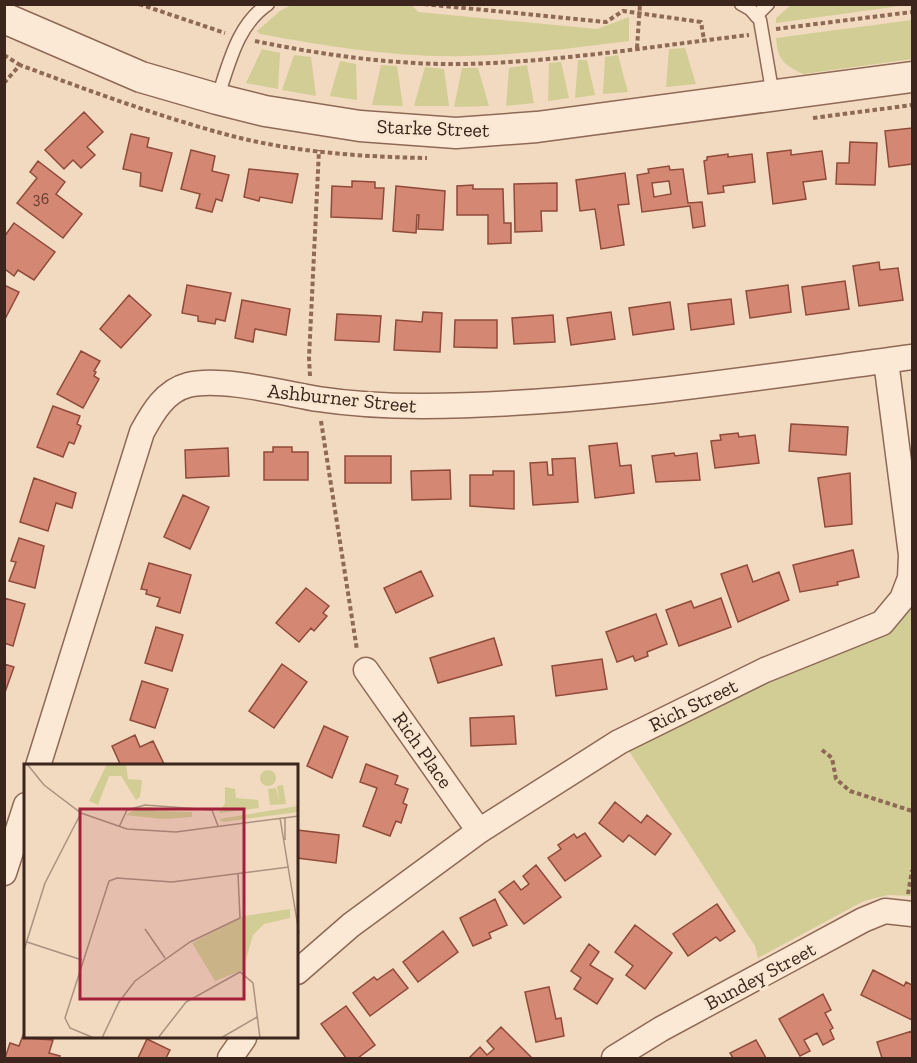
<svg xmlns="http://www.w3.org/2000/svg" width="917" height="1063" viewBox="0 0 917 1063" font-family="'Zilla Slab',serif">
	<rect width="100%" height="100%" fill="#f2dac1"/>
	<!-- green -->
	<path fill="#d2cd94" d="M293 4 412 5 418 12 597 29 629 17V41C574 48 519 55 465 56 396 58 327 46 260 34L257 31 280 11Z
		M791 5V4L907 5 776 23V18Z
		M912 20V59L803 74C783 64 778 60 776 38Z
		M685 48 696 84 666 87 669 49Z
		M262 49 280 53 278 89 246 83Z
		M294 55 311 57 316 96 282 90Z
		M618 55 628 92 603 94 605 57Z
		M578 60H587L595 95 575 98Z
		M340 61 356 64 357 100 330 96Z
		M561 62 569 98 548 101 549 63Z
		M381 65 397 66 403 106 372 105Z
		M527 65 534 103 506 106 509 68Z
		M425 67 444 69 449 106H414Z
		M462 68H478L489 106 454 107Z
		M912 604V896L888 895 864 901 758 958 755 946 627 748 687 714 883 632 906 614Z"/>
	<!-- building -->
	<path fill="#d48873" stroke="#904a3a" stroke-width="1.5" fill-rule="evenodd" d="M84 112 103 132 87 147 95 155 81 168 73 160 64 169 45 150Z
		M912 128V164L889 167 885 131Z
		M131 134 149 138 147 147 172 153 162 191 140 186 141 173 123 169Z
		M850 142 877 143 875 185 836 184 837 163H849Z
		M191 150 215 156 212 171 229 175 222 201 216 199 212 212 196 208 200 194 181 189Z
		M791 150V155L822 151 826 179 803 182 806 199 773 204 767 153Z
		M728 154V157L752 154 755 182 723 186 724 192 708 194 704 161 707 160V157Z
		M38 161 65 182 56 194 82 214 63 238 17 203 37 178 30 172Z
		M669 166 670 170 683 169 688 203 702 202 705 226 693 228 690 206 642 212 637 175 649 173 648 169ZM669 181 671 194 654 197 652 183Z
		M249 169 298 174 292 203 260 197 259 201 244 197Z
		M625 173 629 204 618 205 624 245 601 249 595 209 580 211 576 180Z
		M352 181 375 182V188H384L382 219 331 217 332 186 352 187Z
		M557 183V211H541L542 231 515 232 514 184Z
		M473 185V189H503L504 223H511V243L488 244V215H457V186Z
		M396 186 445 191 443 230 418 229 419 215H417L416 233 393 231Z
		M14 223 55 252 34 280 18 270 14 276 6 270 4 272V237Z
		M879 262 880 270 898 268 903 300 859 306 853 266Z
		M845 281 849 309 806 315 802 287Z
		M4 285 19 292 4 321Z
		M187 285 231 293 225 321 216 319 215 324 198 321V316L182 313Z
		M788 285 791 312 750 318 746 291Z
		M129 295 151 315 121 348 100 329Z
		M731 299 734 324 691 330 688 304Z
		M242 300 290 309 286 335 255 329 253 342 235 338Z
		M670 302 674 329 633 335 629 308Z
		M423 312 442 313 440 352 394 350 396 320 422 322Z
		M611 312 615 339 571 345 567 318Z
		M337 314 381 316 379 342 335 340Z
		M553 315 555 342 514 344 512 318Z
		M455 320H497V348L454 347Z
		M81 351 100 361 94 371 96 372 94 376 99 379 83 408 57 394Z
		M53 406 80 416 77 424 81 426 74 444 69 442 63 457 37 447Z
		M791 424 848 427 846 455 789 451Z
		M738 433 739 437 755 435 759 463 715 468 711 441 721 440 720 435Z
		M617 443 620 466 631 465 634 493 595 498 589 446Z
		M273 447H292V452H308V480H264V452H273Z
		M228 448 229 476 186 478 185 450Z
		M674 453 675 456 697 453 700 480 656 482 652 456Z
		M345 456H391V483H345Z
		M575 458 578 502 533 505 530 463 547 462 548 475H553L552 459Z
		M450 470 451 499 412 500 411 471Z
		M493 471H514V509L470 506V475H493Z
		M850 473 852 524 825 527 818 478Z
		M34 478 76 493 72 508 56 503 48 531 20 522Z
		M183 495 209 507 190 549 164 537Z
		M19 538 44 546 35 588 9 581 16 562 11 561Z
		M853 550 859 577 837 582 838 585 800 592 793 565Z
		M149 563 191 575 180 613 157 606 160 598 146 594 147 590 141 589Z
		M747 565 753 582 779 572 789 600 738 622 721 574Z
		M421 571 433 596 396 613 384 588Z
		M306 588 329 606 323 613 327 616 314 631 311 628 299 642 276 623Z
		M4 598 25 604 13 646 4 643Z
		M721 598 731 627 679 646 666 610 691 601 694 608Z
		M656 614 667 644 647 652 648 656 635 661 633 656 617 662 606 632Z
		M156 627 183 635 172 671 145 663Z
		M494 638 502 665 438 683 430 658Z
		M602 659 607 689 556 696 552 666Z
		M4 664 14 667 4 695Z
		M282 664 307 682 274 728 249 711Z
		M142 681 168 689 155 728 130 720Z
		M514 716 516 744 471 746 470 718Z
		M324 726 348 737 332 778 307 766Z
		M135 735 140 747 153 741 165 766H121L112 746Z
		M366 764 398 776 395 784 408 789 403 803 407 805 401 823 396 821 390 836 363 826 377 788 360 782Z
		M615 802 641 823 647 815 671 834 655 855 629 835 623 842 599 823Z
		M297 830 339 835 336 863 297 858Z
		M585 833 601 856 565 881 548 858 561 849 558 845 574 834 577 838Z
		M536 865 561 897 524 924 499 892 514 881 521 890 529 884 523 876Z
		M495 899 507 925 489 933 491 938 473 946 460 918Z
		M717 904 735 931 720 941 716 937 688 956 673 934Z
		M635 925 672 953 645 989 626 975 633 966 615 952Z
		M443 931 458 952 418 982 403 962Z
		M589 944 599 952 590 965 613 979 597 1004 574 989 581 978 571 971Z
		M393 969 408 988 370 1016 353 993 374 977 377 980Z
		M873 970 904 986 906 982 912 985V1020L861 995Z
		M549 987 556 1019 561 1018 564 1036 536 1042 525 992Z
		M823 994 831 1010 825 1013 833 1028 830 1030 834 1039 823 1045 817 1033 804 1040 810 1051 800 1056 779 1019Z
		M346 1006 375 1045 358 1058H346L321 1024Z
		M501 1027 532 1058H469L480 1047 487 1055 494 1049 487 1041Z
		M25 1030 26 1038 53 1040 49 1053 60 1056 59 1058H5L10 1043 19 1046Z
		M912 1031V1058H882L877 1042Z
		M147 1039 170 1050 166 1058H138Z
		M756 1040 766 1058H733L730 1053Z"/>
	<g fill="none" stroke-linecap="round" stroke-linejoin="round">
		<!-- service casing -->
		<g stroke="#8e6956" stroke-width="15">
			<path id="service" d="M741 4 750 9 760 20 773 96
				M756 16 768 4
				M217 99C229 65 236 26 268 4"/>
		</g>
		<!-- minor casing -->
		<g stroke="#8e6956" stroke-width="27">
			<path id="minor" d="M366 670 479 831
				M38 766 142 432C153 412 165 391 188 385 221 377 283 393 318 399 351 404 388 406 422 406 587 405 749 379 912 357
				M4 873 26 805
				M297 972 351 925 479 831 619 742 765 670 882 623 902 599 910 578 911 555 886 361
				M230 1058 244 1038
				M614 1058 661 1029 863 920 885 911 912 914"/>
		</g>
		<!-- tertiary casing -->
		<g stroke="#8e6956" stroke-width="33">
			<path id="tertiary" d="M4 18 141 77 217 99 265 111 360 126 456 133 537 127 912 77"/>
		</g>
		<!-- path -->
		<path stroke="#8e6956" stroke-width="4" stroke-dasharray="4.5 3" stroke-linecap="butt" d="M139 4 225 33
			M424 4 606 22 623 11 701 22 704 40
			M776 29 912 12
			M255 41C323 55 394 65 463 64 559 62 654 46 749 35
			M637 48 640 4
			M4 55 20 65
			M4 83 20 65C90 91 160 117 232 136 294 152 362 157 427 158
			M813 118 912 105
			M310 376 309 358 319 150
			M321 421 357 650
			M822 750 832 758 836 779 850 791 912 811
			M908 894 912 870"/>
		<!-- service -->
		<use href="#service" stroke="#fce9d5" stroke-width="12"/>
		<!-- minor -->
		<use href="#minor" stroke="#fce9d5" stroke-width="24"/>
		<!-- tertiary -->
		<use href="#tertiary" stroke="#fce9d5" stroke-width="30"/>
	</g>
	<g text-anchor="middle" dominant-baseline="central" stroke-width="6" stroke-linejoin="round" paint-order="stroke">
		<!-- number labels -->
		<g font-size="16" fill="#623e32">
			<text x="41" y="198">36</text>
		</g>
		<!-- street labels -->
		<g font-size="20" fill="#3c251c" stroke="#f9e6d1">
			<text transform="translate(433 128) rotate(2)">Starke Street</text>
			<text transform="translate(342 398) rotate(6)">Ashburner Street</text>
			<text transform="translate(693 705) rotate(-26)">Rich Street</text>
			<text transform="translate(423 750) rotate(55)">Rich Place</text>
			<text transform="translate(760 976) rotate(-28)">Bundey Street</text>
		</g>
	</g>
	<!-- overview -->
	<g transform="translate(24 764)">
		<rect width="274" height="274" fill="#f2dac1"/>
		<path d="M83 0H102L104 15 118 16 116 33 112 36 97 12H85L74 41 65 37ZM236 14a8 8 0 1 1 16 0a8 8 0 1 1-16 0ZM259 21 262 40 246 41 244 25 252 24 255 37 253 22ZM201 23 211 25 212 34 234 36 235 44 195 49 201 39ZM274 42V48L199 58 195 55ZM127 43 131 47 168 48V53L139 55 102 51 113 44ZM266 145V154L240 160 229 171 219 206 191 217 168 179 220 152Z" fill="#d2cd94"/>
		<path fill="none" stroke="#a9927f" stroke-width="1.5" d="M3 0 20 21 57 49 103 65 152 68 275 52M256 54 275 169M261 54V76M95 63 103 46 121 41 188 46 194 62M121 165 141 194M3 178 58 196M0 186 21 119 57 49M70 274 46 264 41 254 85 117 93 114 148 118 265 103M78 274 95 238 111 217 166 178 216 154 214 110M134 274 162 238 216 208 229 219 236 274M197 274 233 253"/>
		<path fill="#a3203b" fill-opacity="0.15" stroke="#a3203b" stroke-width="3" d="M56 45H220V235H56Z"/>
		<rect width="274" height="274" fill="none" stroke="#3c251c" stroke-width="3"/>
	</g>
	<!-- border -->
	<rect width="917" height="1063" fill="none" stroke="#3c251c" stroke-width="12"/>
</svg>
